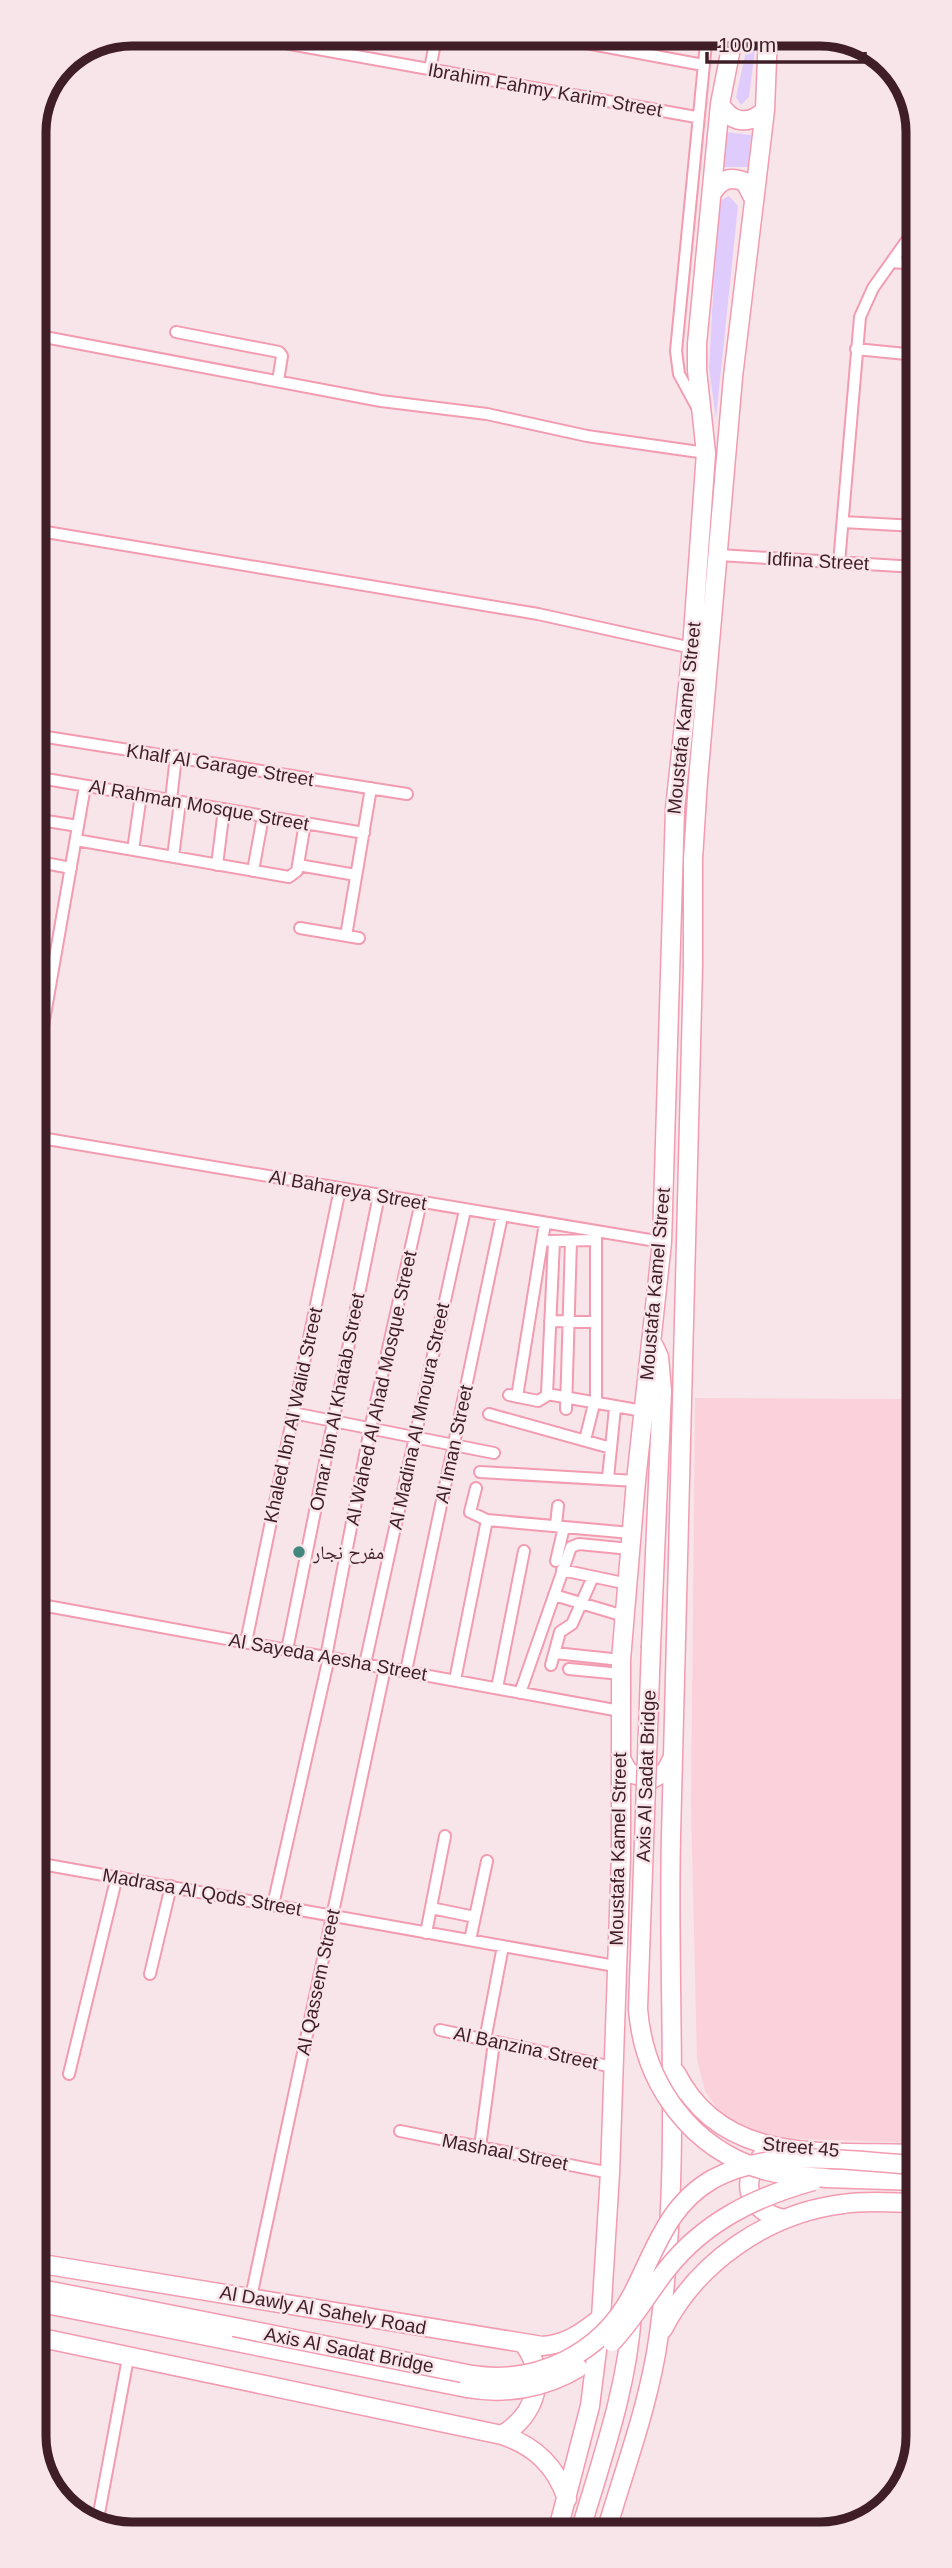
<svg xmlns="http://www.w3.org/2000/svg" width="952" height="2568" viewBox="0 0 952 2568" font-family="Arial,'Noto Naskh Arabic',sans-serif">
	<rect width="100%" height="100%" fill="#f8e5e9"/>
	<!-- built -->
	<path fill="#fbd2db" d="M695 1398 917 1399 918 2143 772 2138 723 2117 705 2091 697 2060 691 1806Z"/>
	<!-- green -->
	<path fill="#e0cbfd" d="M750 33H757L749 97 741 105 736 97Z
		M725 132 751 135 748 167H721Z
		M729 196 738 206 716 418 709 369 718 202Z"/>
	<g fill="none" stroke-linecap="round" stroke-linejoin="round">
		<!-- street casing -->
		<g stroke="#f29bb1" stroke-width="14">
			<path id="street" d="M228 33 696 117
				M533 33 703 65
				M430 69 437 33
				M892 262 916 264
				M176 332 279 352 282 356 278 381
				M34 335 381 401 487 414 587 436 706 453
				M856 349 916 355
				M698 409 679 374 676 351 707 33
				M843 522 916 526
				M34 530 538 614 692 648
				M719 555 916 567
				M839 563 860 317 873 288 915 229
				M34 735 407 794
				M34 777 364 833
				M171 800 176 756
				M34 819 78 826
				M76 840 289 877 297 871 305 823
				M133 850 141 795
				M173 857 180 802
				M34 861 71 868
				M217 865 224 809
				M298 865 356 875
				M253 871 263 816
				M300 928 359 938
				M346 936 371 788
				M35 986 49 988
				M35 1072 85 786
				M35 1137 662 1242
				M596 1232V1404
				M549 1241 596 1240
				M554 1241 547 1394 643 1411
				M550 1321 596 1322
				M509 1395 538 1401 548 1395
				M517 1397 545 1223
				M566 1409 571 1241
				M293 1413 494 1453
				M489 1414 611 1448
				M585 1440 594 1404
				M480 1472 636 1481
				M608 1478 615 1408
				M476 1488 470 1512 487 1520
				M556 1525 558 1506
				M556 1561 564 1527
				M562 1570 628 1584
				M554 1595 624 1616
				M36 1604 620 1711
				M246 1642 340 1189
				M287 1650 379 1195
				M555 1653 621 1660
				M326 1657 370 1429 421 1202
				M365 1664 465 1210
				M551 1665 560 1632 572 1624 592 1579
				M569 1669 621 1674
				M406 1671 502 1216
				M455 1680 487 1520 631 1533
				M497 1688 524 1551
				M520 1693 571 1547 579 1544 630 1549
				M36 1863 615 1966
				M273 1905 329 1657
				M431 1908 475 1917
				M426 1933 445 1836
				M470 1940 487 1861
				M150 1974 171 1886
				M440 2030 613 2067
				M485 2040 503 1946
				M69 2074 117 1876
				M400 2131 610 2173
				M480 2147 494 2042
				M251 2297 385 1668
				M97 2524 128 2358"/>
		</g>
		<!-- primary casing -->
		<g stroke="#f29bb1" stroke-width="21">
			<path id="primary" d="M720 104C731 123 749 126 765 110
				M712 193C721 179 730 176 745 182L754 199
				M651 1646 662 1391 659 1357 654 1346
				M621 1759 629 1773 652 1779 666 1771 673 1757
				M676 2073C724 2168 828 2150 918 2154
				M763 2155C738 2183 748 2211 784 2219
				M826 2178 918 2181
				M36 2263 542 2346C568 2344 581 2333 601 2318
				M36 2288 234 2327
				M36 2302 467 2388
				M663 2329C697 2262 768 2213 843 2204 867 2200 894 2203 918 2203
				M37 2337 502 2435C535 2446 556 2466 567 2499
				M502 2435C535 2415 549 2376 523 2343
				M580 2532C601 2461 628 2387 632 2312
				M606 2532C625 2467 650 2402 659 2334 682 2168 667 2002 671 1836 677 1546 685 1256 693 965V859L698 780 733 377 765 110 768 33
				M557 2533 590 2406 601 2318 610 2173 621 1855V1660L636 1481 662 1242 675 809 692 648 706 453 697 370V344L720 104 734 33"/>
		</g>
		<!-- street -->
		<use href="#street" stroke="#fff" stroke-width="10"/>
		<!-- primary -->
		<use href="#primary" stroke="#fff" stroke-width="18"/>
		<!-- primary-bridge casing -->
		<g stroke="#f29bb1" stroke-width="21" stroke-linecap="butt">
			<path id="primary-bridge" d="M651 1646 638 2009C644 2084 691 2150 767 2171 786 2176 806 2176 826 2178
				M234 2327 472 2375C537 2385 601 2354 632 2295 655 2251 667 2205 713 2179 775 2146 852 2162 918 2165
				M612 2342C633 2320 648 2293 667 2269 705 2221 756 2197 813 2181
				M467 2388C505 2395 545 2388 578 2368"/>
		</g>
		<!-- primary-bridge -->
		<use href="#primary-bridge" stroke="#fff" stroke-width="18"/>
	</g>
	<!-- markers -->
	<circle fill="#43887f" stroke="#f8e5e9" stroke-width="2.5" cx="299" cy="1552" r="7"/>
	<g text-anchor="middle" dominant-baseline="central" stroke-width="5" stroke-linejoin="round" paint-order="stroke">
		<!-- street labels -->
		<g font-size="19" fill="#3f1e27" stroke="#f8e5e9">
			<text transform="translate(545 90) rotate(10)">Ibrahim Fahmy Karim Street</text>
			<text transform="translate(818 561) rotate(3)">Idfina Street</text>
			<text transform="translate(684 718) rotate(-84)">Moustafa Kamel Street</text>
			<text transform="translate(220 765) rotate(9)">Khalf Al Garage Street</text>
			<text transform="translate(199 805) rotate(10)">Al Rahman Mosque Street</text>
			<text transform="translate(348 1190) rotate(10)">Al Bahareya Street</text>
			<text transform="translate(655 1284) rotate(-85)">Moustafa Kamel Street</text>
			<text transform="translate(381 1388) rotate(-78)">Al Wahed Al Ahad Mosque Street</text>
			<text transform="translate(337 1402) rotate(-79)">Omar Ibn Al Khatab Street</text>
			<text transform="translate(293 1415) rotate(-78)">Khaled Ibn Al Walid Street</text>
			<text transform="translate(419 1416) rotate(-78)">Al Madina Al Mnoura Street</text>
			<text transform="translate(454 1444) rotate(-78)">Al Iman Street</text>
			<text transform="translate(328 1657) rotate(10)">Al Sayeda Aesha Street</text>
			<text transform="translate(646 1776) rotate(-88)">Axis Al Sadat Bridge</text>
			<text transform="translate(618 1849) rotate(-89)">Moustafa Kamel Street</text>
			<text transform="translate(202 1892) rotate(10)">Madrasa Al Qods Street</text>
			<text transform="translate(318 1982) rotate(-78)">Al Qassem Street</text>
			<text transform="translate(526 2048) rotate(12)">Al Banzina Street</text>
			<text transform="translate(801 2147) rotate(5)">Street 45</text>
			<text transform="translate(505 2152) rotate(11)">Mashaal Street</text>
			<text transform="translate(323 2310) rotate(10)">Al Dawly Al Sahely Road</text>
			<text transform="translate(349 2350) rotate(11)">Axis Al Sadat Bridge</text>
		</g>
		<!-- poi labels -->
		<g font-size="19" fill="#3f1e27" stroke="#f8e5e9" text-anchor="start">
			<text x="313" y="1552">مفرح نجار</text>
		</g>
	</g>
	<!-- crop -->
	<path d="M0 0H952V2568H0ZM132 46H820A86 86 0 0 1 906 132V2436A86 86 0 0 1 820 2522H132A86 86 0 0 1 46 2436V132A86 86 0 0 1 132 46Z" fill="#f8e5e9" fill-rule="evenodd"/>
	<path fill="none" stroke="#3f1e27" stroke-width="9" d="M132 46H820A86 86 0 0 1 906 132V2436A86 86 0 0 1 820 2522H132A86 86 0 0 1 46 2436V132A86 86 0 0 1 132 46Z"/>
	<!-- scale -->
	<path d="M707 52v10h158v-10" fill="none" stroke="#3f1e27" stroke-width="3.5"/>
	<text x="718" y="52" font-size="21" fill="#3f1e27" stroke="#f8e5e9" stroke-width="5" paint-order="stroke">100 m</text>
</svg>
